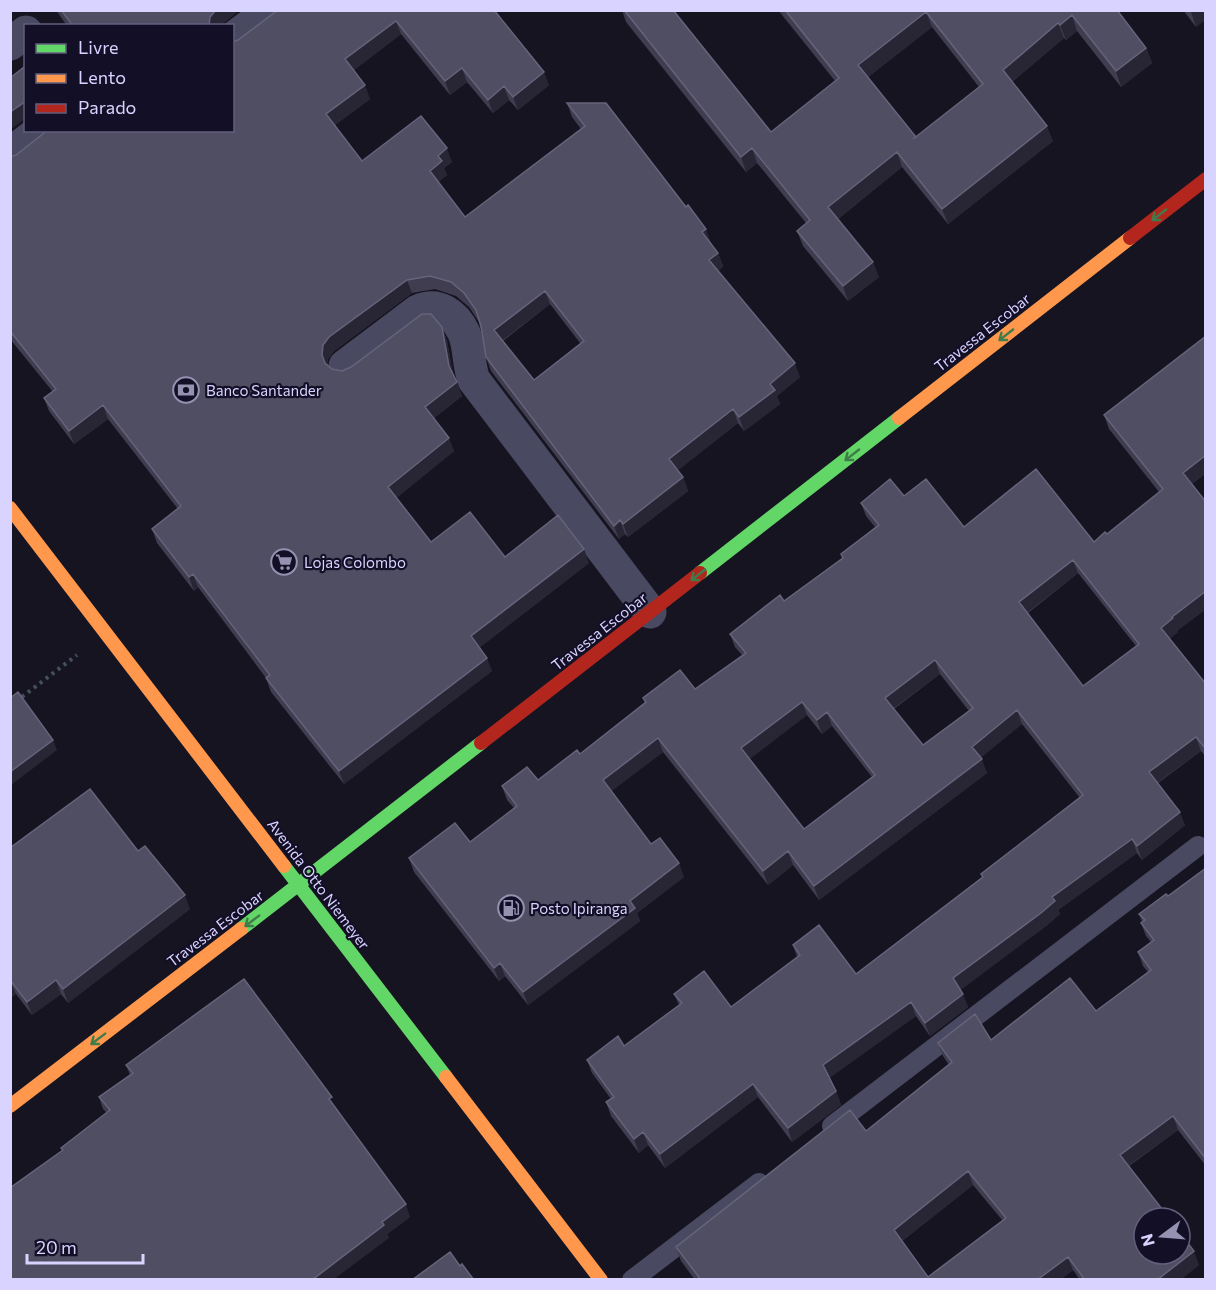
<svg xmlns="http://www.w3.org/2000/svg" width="1216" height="1290" viewBox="0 0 1216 1290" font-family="Commissioner,sans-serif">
	<rect width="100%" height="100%" fill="#161421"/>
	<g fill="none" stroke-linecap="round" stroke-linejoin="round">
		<!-- path -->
		<path stroke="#44505f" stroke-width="4" stroke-dasharray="3 4.5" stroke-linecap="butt" d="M10 706 77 655"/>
		<!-- lane -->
		<path stroke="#4a4962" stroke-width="20" d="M832 1126 1198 846
			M632 1280 759 1183"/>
		<!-- street -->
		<path stroke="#4a4962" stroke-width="33" d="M232 39 271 10
			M10 44 26 32
			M10 154 41 130
			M345 366 418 311C438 302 455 314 464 333 470 347 468 365 474 380L650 612"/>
		<!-- fast -->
		<path stroke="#63d668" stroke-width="14" d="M700 573 899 418
			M284 866 446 1077
			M241 929 481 743"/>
		<!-- slow -->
		<path stroke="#ff974d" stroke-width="14" d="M899 418 1130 238
			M10 508 284 866
			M446 1077 601 1280
			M10 1106 241 929"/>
		<!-- jam -->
		<path stroke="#b3261e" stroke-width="14" d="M1130 238 1206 179
			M481 743 700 573"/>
	</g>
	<!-- wall -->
	<path fill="#403d50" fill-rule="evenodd" d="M56 10H239L220 26H67Z
		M278 10H494L549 85 518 110 509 100 493 113 467 82 450 95 401 34 354 70 370 99 335 125 362 161 452 162 444 168 447 175 438 182 465 217 581 129 572 117 567 103 711 243 718 253 723 266 718 271 800 377 777 396 780 404 744 431 738 423 678 470 683 477 688 491 628 537 625 534 619 539 491 371 486 357 479 322 469 307 456 296 435 289 412 293 334 351 328 359 327 365 332 369 342 371 442 327 447 341 453 374 462 396 434 418 454 451 396 498 431 542 505 557 589 563 480 647 492 671 344 784 271 692 266 678 198 587 194 591 157 543 152 529 178 509 108 419 74 444 49 411 44 398 53 392 10 339V157L238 40ZM550 304 580 343 534 380 503 341Z
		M622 10H673L771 132 835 81 778 10H1117L1146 48 1152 63 1121 87 1077 31 1066 40 1064 38 1012 82 1053 141 948 224 902 167 838 219 879 277 848 301 803 246 797 231 806 223 757 163 746 172 626 22ZM932 27 979 87 916 137 868 77Z
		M1183 10H1206L1196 27Z
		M1206 336V473L1192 484 1206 502V609L1178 630V632L1169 639 1206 684V757L1201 751 1158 783 1185 825 1142 860 1137 853 1058 910 1060 914 1046 926 960 990 968 1007 930 1036 916 1016 829 1078 836 1091 841 1105 792 1142 758 1097 665 1168 648 1145 639 1153 611 1116 606 1102 611 1099 592 1073 587 1060 624 1046 679 1005 674 994 731 1007 797 957 793 945 856 974 982 877 981 874 1080 798 1022 724 980 758 987 773 819 900 793 865 768 885 663 752 611 791 651 844 684 877 637 913 640 921 528 1005 505 976 499 981 414 872 409 858 470 842 514 808 507 800 502 786 538 780 580 754 645 703 643 698 695 689 742 655 735 647 730 634 784 601 842 558 841 554 875 527 866 516 861 503 904 496 964 527 1094 542 1107 534 1159 492 1109 429 1104 415ZM1078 573 1136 646 1083 686 1028 613ZM940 674 969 711 923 745 894 709ZM807 715 822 734 832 726 872 777 804 829 749 759Z
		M10 848 138 851 190 909 68 1003 61 994 32 1015 16 994 10 998Z
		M1206 868V1166L1178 1130 1129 1166 1199 1265 1180 1280H1080L1073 1270 1060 1280H695L681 1261 676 1247 866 1131 949 1065 943 1056 938 1043 991 1040 1096 1011 1148 972 1143 966 1138 952 1151 942 1146 936 1141 923 1142 922 1139 914 1168 896ZM973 1185 1003 1221 928 1277 902 1241Z
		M126 1065 335 1106 410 1217 387 1234 389 1238 62 1150 61 1148 107 1113 103 1109 99 1097 130 1075Z"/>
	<!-- shaded-wall -->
	<path fill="#282635" d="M216 10H239L220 26H209L210 17Z
		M1192 10H1206V20L1196 27 1191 12Z
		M926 12 932 27 864 80 858 65Z
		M1072 15 1077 31 1066 40 1060 25Z
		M396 21 401 34 350 73 345 59Z
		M1058 23 1064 38 1008 85 1003 70Z
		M1146 48 1152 63 1121 87 1116 71Z
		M462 68 467 82 450 95 445 81Z
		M544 72 549 85 518 110 513 97Z
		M365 85 370 99 331 128 326 114Z
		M504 86 509 100 493 113 488 100Z
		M25 101 26 104V118L10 130V112Z
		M1047 126 1053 141 948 224 942 209Z
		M447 148 452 162 444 168 447 175 435 185 430 171 438 156Z
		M752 148 757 163 746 172 741 157Z
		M897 152 902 167 834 222 828 207Z
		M706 229 711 243 707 246 702 232Z
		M718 253 723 266 714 274 709 260Z
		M873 262 879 277 848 301 843 286Z
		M407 280 412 293 334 351 328 359 327 369 322 355 323 345 329 337Z
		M545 291 550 304 499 343 494 330Z
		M442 327 447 341 454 380 449 366Z
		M795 363 800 377 777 396 780 404 744 431 739 417 770 384Z
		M457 382 462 396 430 421 425 407Z
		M103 405 108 419 74 444 69 431Z
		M733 409 738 423 674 473 669 459Z
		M449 438 454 451 393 501 388 487Z
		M1206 455V473L1188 487 1183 473Z
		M683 477 688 491 628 537 623 524Z
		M620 520 625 534 619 539 614 526Z
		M584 549 589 563 476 650 471 636Z
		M1073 560 1078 573 1024 615 1019 602Z
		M193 574 198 587 194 591 189 577Z
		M1206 591V609L1178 630V632L1166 642 1161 628 1172 617Z
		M487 658 492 671 344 784 339 771Z
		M935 660 940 674 890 711 885 698Z
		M802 702 807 715 746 762 741 748Z
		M1017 710 1022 724 977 761 972 747Z
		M827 712 832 726 822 734 817 720Z
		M1196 737 1201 751 1154 785 1149 772Z
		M658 738 663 752 608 794 603 780Z
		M53 740 57 750 10 786V772Z
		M982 759 987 773 819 900 814 886Z
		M1180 812 1185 825 1142 860 1137 846Z
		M1132 839 1137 853 1058 910 1060 914 1046 926 958 992 953 978 1052 897Z
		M788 851 793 865 768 885 763 871Z
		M679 863 684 877 637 913 640 921 528 1005 523 992 630 901Z
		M185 895 190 909 68 1003 63 989Z
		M500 963 505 976 499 981 494 968Z
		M10 980 16 994 10 998Z
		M56 980 61 994 32 1015 27 1002Z
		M963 994 968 1007 930 1036 925 1023Z
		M911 1002 916 1016 828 1079 823 1065Z
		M753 1084 758 1097 665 1168 660 1154Z
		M836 1091 841 1105 792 1142 788 1128Z
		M1173 1116 1178 1130 1125 1168 1120 1155Z
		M643 1132 648 1145 639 1153 634 1139Z
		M968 1171 973 1185 899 1243 894 1230Z
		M406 1204 410 1217 387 1234 389 1238 333 1280H312L382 1222Z
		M1194 1251 1199 1265 1180 1280H1157Z
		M1068 1257 1073 1270 1060 1280H1037Z"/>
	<!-- building -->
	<path fill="#504e63" stroke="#66637b" stroke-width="1.5" fill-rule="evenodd" d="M61 10H216L210 17 209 26H73Z
		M278 10H494L544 72 513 97 504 86 488 100 462 68 445 81 396 21 345 59 365 85 326 114 362 161 421 116 447 148 438 156 442 161 430 171 465 217 585 126 567 103H606L686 207 688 205 706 229 702 232 718 253 709 260 795 363 770 384 775 390 739 417 733 409 669 459 683 477 623 524 620 520 614 526 486 357 481 326 476 310 464 293 451 282 430 276 407 280 329 337 323 345 322 355 325 363 332 369 342 371 351 367 422 314H431L442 327 449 366 457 382 425 407 449 438 388 487 431 542 470 512 505 557 558 515 584 549 471 636 487 658 339 771 266 678 270 675 193 574 189 577 152 529 181 506 103 405 69 431 44 398 56 389 10 331V157L16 155 48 130H232V42L238 40ZM545 291 584 341 534 380 494 330Z
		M624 10H673L771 132 839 78 785 10H1117L1146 48 1116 71 1072 15 1060 25 1058 23 1003 70 1047 126 942 209 897 152 828 207 873 262 843 286 797 231 810 220 752 148 741 157ZM926 12 983 84 913 139 916 137 858 65Z
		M24 67 26 70V101L10 112V78Z
		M1206 336V455L1183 473 1206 502V591L1172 617 1173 618 1161 628 1206 684V749L1196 737 1149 772 1180 812 1137 846 1132 839 1052 897 1055 901 1041 913 953 978 963 994 925 1023 911 1002 823 1065 836 1091 788 1128 753 1084 660 1154 643 1132 634 1139 606 1102 614 1097 587 1060 618 1036 624 1046 682 1003 674 994 704 971 731 1007 800 955 793 945 819 925 856 974 983 877 981 874 1083 795 1017 710 972 747 982 759 814 886 788 851 763 871 658 738 603 780 651 844 660 838 679 863 630 901 635 908 523 992 500 963 494 968 409 858 455 823 470 842 517 806 502 786 527 767 538 780 577 750 580 754 646 702 643 698 680 670 695 689 746 653 730 634 780 595 784 601 843 558 841 554 879 525 861 503 890 479 904 496 926 479 964 527 1036 469 1094 542 1105 532 1107 534 1163 489 1104 415ZM1073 560 1139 644 1083 686 1019 602ZM935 660 973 708 923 745 885 698ZM802 702 817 720 827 712 875 775 804 829 741 748Z
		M18 692 53 740 10 772V698Z
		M90 789 138 851 145 846 185 895 63 989 56 980 27 1002 10 980V848Z
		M1206 868V1159L1173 1116 1120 1155 1169 1218H1144V1254H1180V1233L1194 1251 1157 1280H1085L1068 1257 1037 1280H701L676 1247 850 1110 866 1131 952 1062 938 1043 975 1014 991 1040 1070 978 1096 1011 1151 970 1138 952 1154 940 1141 923 1145 920 1139 914 1166 894 1168 896ZM968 1171 1006 1218 928 1277 894 1230Z
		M244 979 332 1097 329 1099 406 1204 382 1222 384 1225 312 1280H10V1188L63 1150 61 1148 110 1110 99 1097 133 1073 126 1065Z
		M450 1252 460 1266 462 1264 474 1280H412Z"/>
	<!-- one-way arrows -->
	<defs><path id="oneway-shaft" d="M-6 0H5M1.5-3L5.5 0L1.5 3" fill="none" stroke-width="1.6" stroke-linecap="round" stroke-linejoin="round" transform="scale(1.5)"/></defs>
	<g stroke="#3f7c4a">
		<use href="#oneway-shaft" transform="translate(1159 215) rotate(142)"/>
		<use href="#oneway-shaft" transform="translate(1006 335) rotate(142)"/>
		<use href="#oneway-shaft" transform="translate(852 455) rotate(142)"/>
		<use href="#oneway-shaft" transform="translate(698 575) rotate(142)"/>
		<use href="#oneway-shaft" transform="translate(252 921) rotate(143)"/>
		<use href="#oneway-shaft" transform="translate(98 1039) rotate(143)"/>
	</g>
	<!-- icons -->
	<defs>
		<g id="bank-ring" transform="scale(1.35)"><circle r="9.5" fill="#130f26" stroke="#9591b1" stroke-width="1.5"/><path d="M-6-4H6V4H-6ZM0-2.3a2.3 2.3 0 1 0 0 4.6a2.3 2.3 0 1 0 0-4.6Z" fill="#9591b1"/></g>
		<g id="supermarket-ring" transform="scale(1.35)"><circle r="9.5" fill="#130f26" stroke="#9591b1" stroke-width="1.5"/><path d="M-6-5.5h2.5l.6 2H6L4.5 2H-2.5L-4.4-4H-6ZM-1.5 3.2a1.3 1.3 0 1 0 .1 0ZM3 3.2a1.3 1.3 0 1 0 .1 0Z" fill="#9591b1"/></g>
		<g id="fuel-ring" transform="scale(1.35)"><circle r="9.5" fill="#130f26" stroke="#9591b1" stroke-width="1.5"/><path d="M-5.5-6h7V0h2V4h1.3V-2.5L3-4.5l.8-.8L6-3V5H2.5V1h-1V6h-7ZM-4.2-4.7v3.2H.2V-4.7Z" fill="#9591b1"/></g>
	</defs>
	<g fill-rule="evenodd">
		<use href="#bank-ring" x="186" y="390"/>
		<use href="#supermarket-ring" x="284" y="562"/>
		<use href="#fuel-ring" x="511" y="908"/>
	</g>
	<g text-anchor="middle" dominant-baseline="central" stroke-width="4.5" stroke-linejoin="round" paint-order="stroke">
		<!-- street labels -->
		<g font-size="15" fill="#d9d4ff" stroke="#130f26">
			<text transform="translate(982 332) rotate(-38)">Travessa Escobar</text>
			<text transform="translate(599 631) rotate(-38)">Travessa Escobar</text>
			<text transform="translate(319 884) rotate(53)">Avenida Otto Niemeyer</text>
			<text transform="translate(215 928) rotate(-37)">Travessa Escobar</text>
		</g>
		<!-- poi labels -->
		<g font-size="15" fill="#d9d4ff" stroke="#130f26" text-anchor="start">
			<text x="206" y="390">Banco Santander</text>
			<text x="304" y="562">Lojas Colombo</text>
			<text x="530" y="908">Posto Ipiranga</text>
		</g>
	</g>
	<!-- border -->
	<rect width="1216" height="1290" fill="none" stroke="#d9d4ff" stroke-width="24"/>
	<!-- legend -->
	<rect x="24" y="24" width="210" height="108" fill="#130f26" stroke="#625e7d" stroke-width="1.5"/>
	<rect x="36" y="44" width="30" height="9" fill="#63d668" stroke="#625e7d" stroke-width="1.5"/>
	<text x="78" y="54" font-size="18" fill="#d9d4ff">Livre</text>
	<rect x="36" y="74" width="30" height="9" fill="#ff974d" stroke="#625e7d" stroke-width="1.5"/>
	<text x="78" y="84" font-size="18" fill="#d9d4ff">Lento</text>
	<rect x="36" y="104" width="30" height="9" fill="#b3261e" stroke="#625e7d" stroke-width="1.5"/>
	<text x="78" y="114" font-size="18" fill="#d9d4ff">Parado</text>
	<!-- north arrow -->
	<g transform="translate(1162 1236) rotate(254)"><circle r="28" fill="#130f26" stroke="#625e7d" stroke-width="1.5"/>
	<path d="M0-4.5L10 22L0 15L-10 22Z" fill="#9591b1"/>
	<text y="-9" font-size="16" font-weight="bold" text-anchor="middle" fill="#d9d4ff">N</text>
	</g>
	<!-- scale -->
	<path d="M27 1254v9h116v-9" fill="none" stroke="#d9d4ff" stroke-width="3"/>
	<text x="36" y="1254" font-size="18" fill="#d9d4ff" stroke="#130f26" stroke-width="4.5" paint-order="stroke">20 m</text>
</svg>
